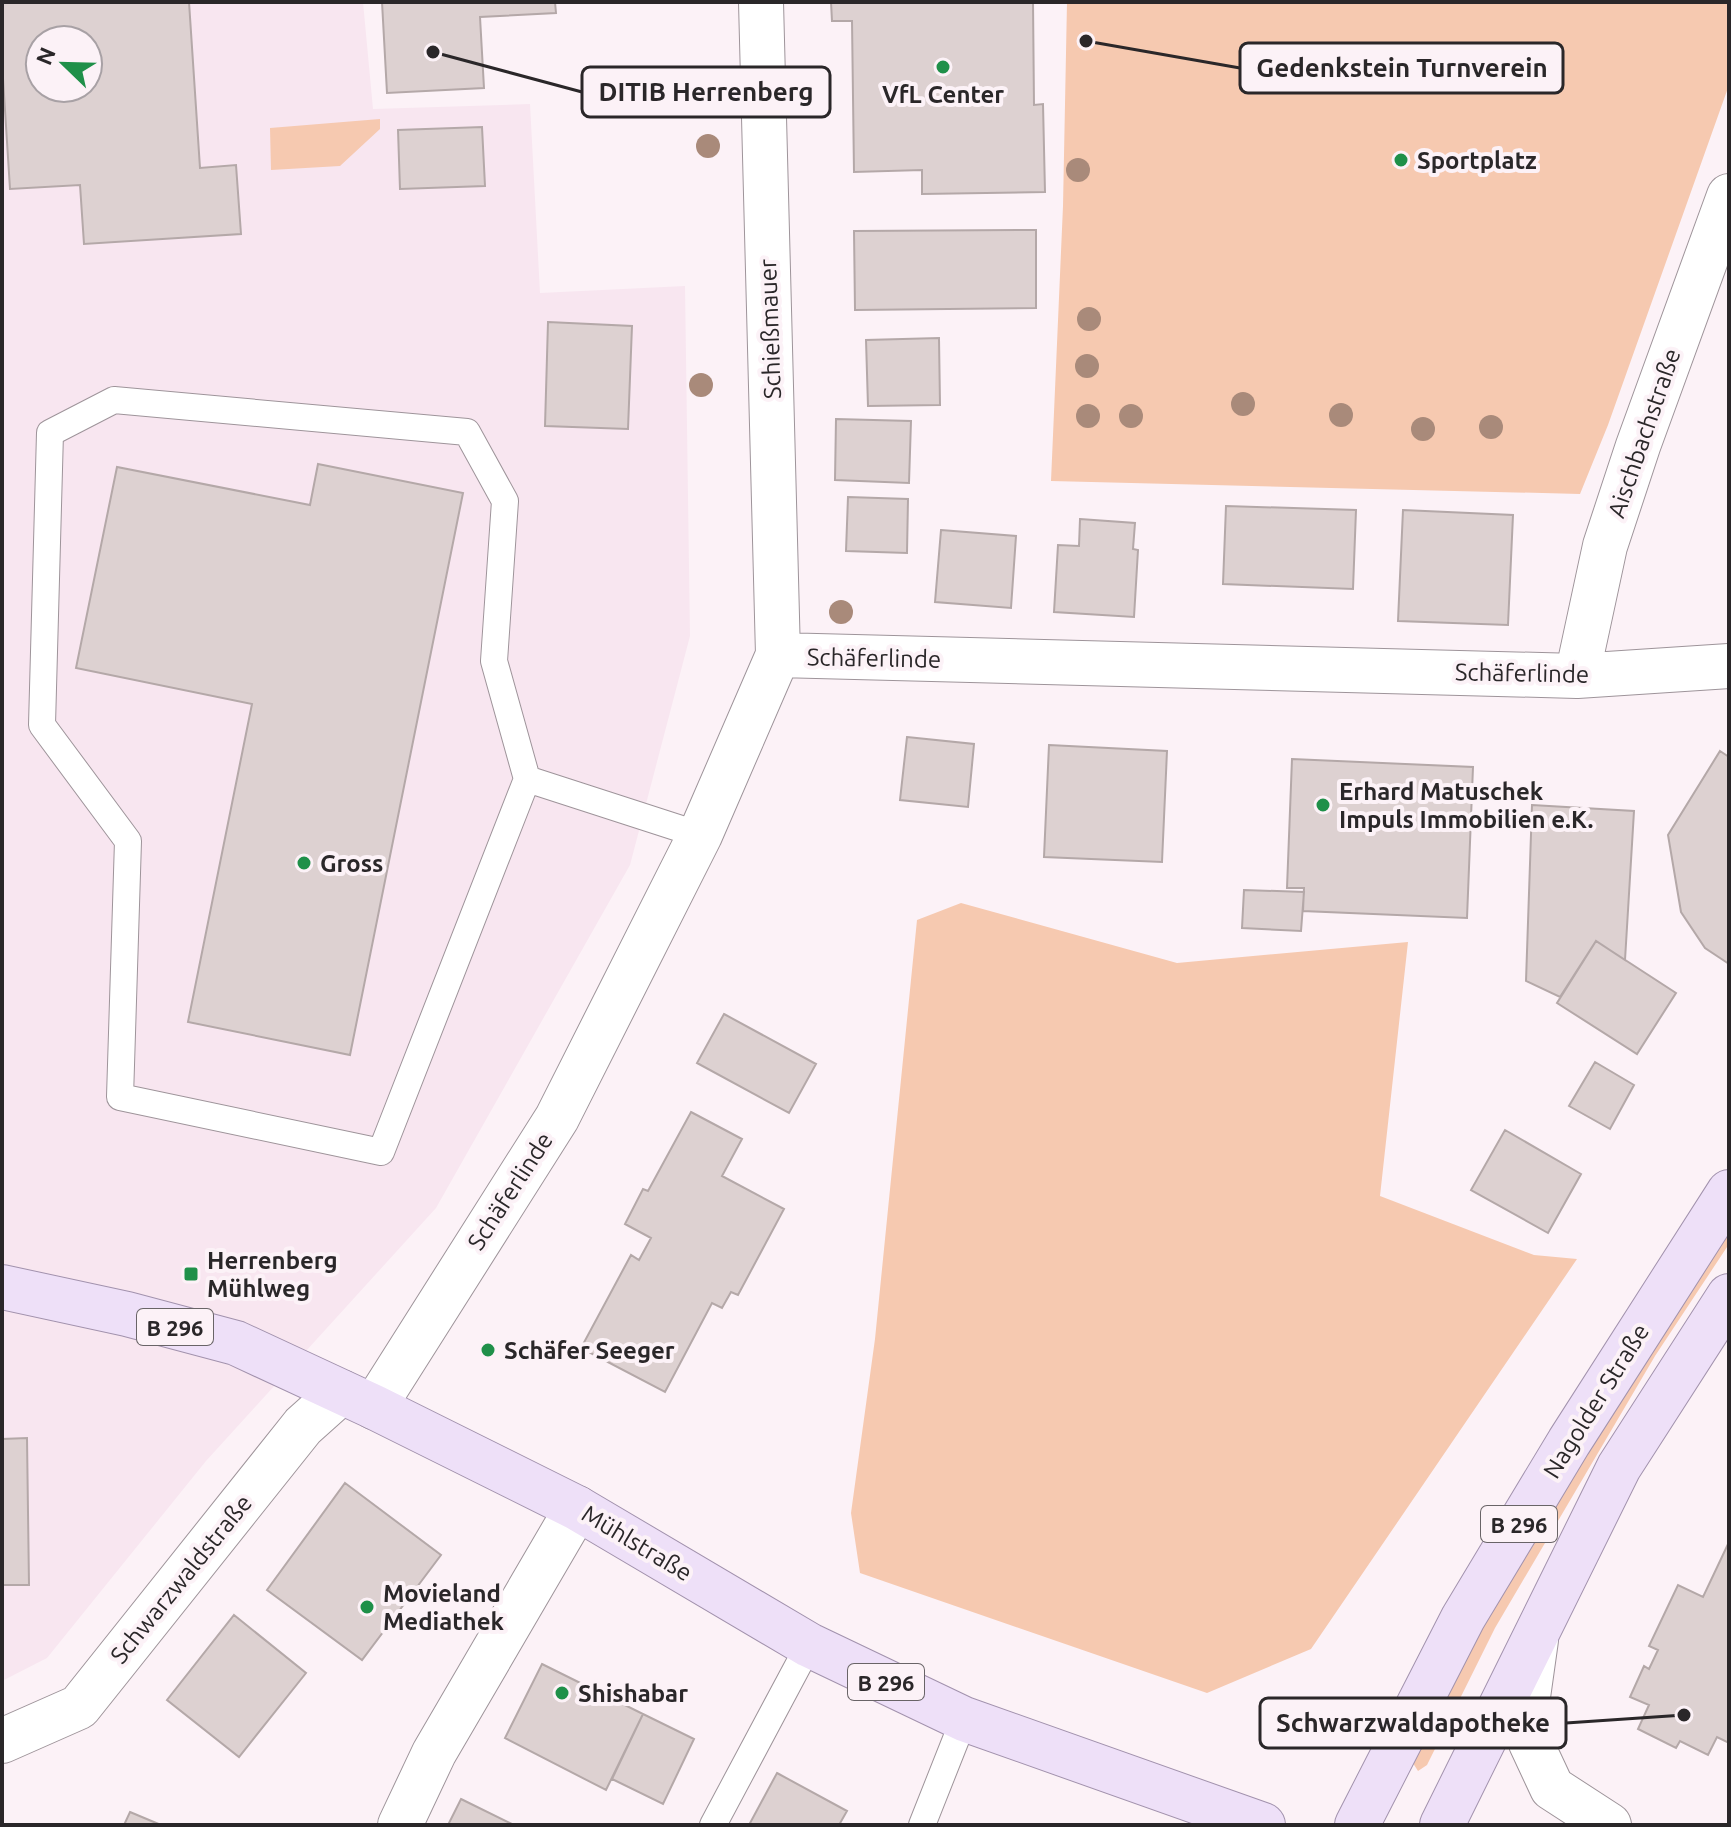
<svg xmlns="http://www.w3.org/2000/svg" width="1731" height="1827" viewBox="0 0 1731 1827" font-family="Ubuntu,sans-serif">
	<rect width="100%" height="100%" fill="#fcf2f7"/>
	<!-- built -->
	<path fill="#f8e6f0" fill-rule="evenodd" d="M2 2H363L373 109 530 104 540 293 685 286 690 636 630 865 436 1208 206 1461 47 1658 2 1681ZM40 40H88V88H40Z"/>
	<!-- green -->
	<path fill="#f6c9b0" d="M1067 2H1729V85L1608 425 1580 494 1051 481 1063 206Z
		M380 119V129L340 166 271 170 270 128Z
		M961 903 1177 963 1408 942 1380 1196 1534 1255 1577 1259 1311 1649 1207 1693 860 1573 851 1513 875 1339 917 920Z
		M1729 1221V1244L1655 1356 1495 1628 1427 1765 1418 1771 1411 1760 1467 1649Z"/>
	<!-- building -->
	<path fill="#ddd1d1" stroke="#b4a8a8" stroke-width="2" fill-rule="evenodd" d="M2 2H189L200 168 236 165 241 234 84 244 80 185 10 189 2 63ZM40 40H88V88H40Z
		M382 2H555L556 13 480 17 484 88 387 93Z
		M831 2H1033L1034 105 1043 104 1045 192 922 194V170L854 172 852 21H832Z
		M482 127 485 186 400 189 398 130Z
		M1036 230V308L855 310 854 231Z
		M548 322 632 326 628 429 545 426Z
		M939 338 940 405 868 406 866 340Z
		M836 419 911 421 909 483 835 480Z
		M318 464 463 493 350 1055 188 1022 252 704 76 668 117 467 310 505Z
		M848 497 908 499 907 553 846 551Z
		M1226 506 1356 510 1353 589 1223 584Z
		M1403 510 1513 515 1508 625 1398 621Z
		M1080 519 1135 523 1133 549 1138 550 1134 617 1054 612 1058 545 1079 546Z
		M941 530 1016 536 1011 608 935 602Z
		M907 737 974 744 968 807 900 800Z
		M1049 745 1167 751 1162 862 1044 857Z
		M1720 751 1729 757V964L1705 948 1681 912 1668 835Z
		M1292 759 1473 767 1467 918 1303 911 1304 888H1287Z
		M1532 805 1634 811 1625 960 1596 941 1560 997 1526 981Z
		M1244 890 1304 892 1301 931 1242 928Z
		M1596 941 1676 993 1637 1054 1557 1003Z
		M724 1014 816 1064 789 1113 697 1063Z
		M1595 1062 1634 1085 1610 1129 1569 1106Z
		M691 1112 742 1139 722 1176 784 1209 738 1295 731 1292 722 1308 712 1303 665 1392 581 1348 631 1255 639 1260 651 1238 625 1224 643 1189 648 1191Z
		M1505 1130 1581 1174 1548 1233 1471 1190Z
		M27 1438 29 1585H2V1439Z
		M345 1483 441 1555 362 1660 267 1590Z
		M1729 1542V1743L1717 1737 1708 1755 1680 1741 1676 1748 1638 1729 1649 1705 1630 1697 1644 1666 1649 1669 1658 1650 1649 1646 1678 1585 1703 1597Z
		M234 1615 306 1673 239 1757 167 1700Z
		M542 1664 643 1714 606 1790 505 1738Z
		M643 1714 694 1739 663 1804 612 1779Z
		M777 1773 847 1811 839 1825H749Z
		M461 1799 514 1825H448Z
		M130 1812 161 1825H124Z"/>
	<g fill="none" stroke-linecap="round" stroke-linejoin="round">
		<!-- lane casing -->
		<g stroke="#9e949a" stroke-width="28">
			<path id="lane" d="M527 779 494 661 505 501 467 432 114 400 50 433 42 725 128 841 120 1097 381 1152 527 779 700 835
				M713 1825 809 1645
				M922 1825 964 1719"/>
		</g>
		<!-- street casing -->
		<g stroke="#9e949a" stroke-width="46">
			<path id="street" d="M761 2 778 655
				M1577 676 1605 546 1638 446 1729 196
				M374 1407 557 1118 700 835 778 655 1577 676 1729 666
				M1536 1640 1526 1711 1531 1743 1552 1788 1609 1825
				M2 1741 79 1707 303 1426 341 1392
				M400 1825 434 1753 577 1508"/>
		</g>
		<!-- primary casing -->
		<g stroke="#a292ad" stroke-width="46">
			<path id="primary" d="M2 1287 127 1314 236 1343 374 1407 577 1508 809 1645 964 1719 1263 1825
				M1357 1825 1463 1618 1569 1442 1729 1192
				M1442 1825 1619 1467 1729 1296"/>
		</g>
		<!-- lane -->
		<use href="#lane" stroke="#fff" stroke-width="26"/>
		<!-- street -->
		<use href="#street" stroke="#fff" stroke-width="44"/>
		<!-- primary -->
		<use href="#primary" stroke="#eee0f8" stroke-width="44"/>
	</g>
	<!-- trees -->
	<g fill="#a98a7a">
		<circle cx="708" cy="146" r="12"/>
		<circle cx="1078" cy="170" r="12"/>
		<circle cx="1089" cy="319" r="12"/>
		<circle cx="1087" cy="366" r="12"/>
		<circle cx="701" cy="385" r="12"/>
		<circle cx="1243" cy="404" r="12"/>
		<circle cx="1341" cy="415" r="12"/>
		<circle cx="1088" cy="416" r="12"/>
		<circle cx="1131" cy="416" r="12"/>
		<circle cx="1491" cy="427" r="12"/>
		<circle cx="1423" cy="429" r="12"/>
		<circle cx="841" cy="612" r="12"/>
	</g>
	<!-- markers -->
	<g fill="#1f9049" stroke="#fcf2f7" stroke-width="3">
		<circle cx="943" cy="67" r="8"/>
		<circle cx="1401" cy="160" r="8"/>
		<circle cx="1323" cy="805" r="8"/>
		<circle cx="304" cy="863" r="8"/>
		<rect x="183" y="1266" width="16" height="16" rx="4"/>
		<circle cx="488" cy="1350" r="8"/>
		<circle cx="367" cy="1607" r="8"/>
		<circle cx="562" cy="1693" r="8"/>
	</g>
	<g text-anchor="middle" dominant-baseline="central" stroke-width="8" stroke-linejoin="round" paint-order="stroke">
		<!-- shield labels -->
		<g fill="#fcf2f7" stroke="#696467" stroke-width="2">
			<rect x="137" y="1309" width="76" height="36" rx="6"/>
			<rect x="1481" y="1506" width="76" height="36" rx="6"/>
			<rect x="848" y="1664" width="76" height="36" rx="6"/>
		</g>
		<g font-size="22" font-weight="bold" fill="#2a2729">
			<text x="175" y="1327">B 296</text>
			<text x="1519" y="1524">B 296</text>
			<text x="886" y="1682">B 296</text>
		</g>
		<!-- poi labels -->
		<g font-size="24" font-weight="bold" fill="#2a2729" stroke="#fcf2f7" text-anchor="start">
			<text x="943" y="94" text-anchor="middle">VfL Center</text>
			<text x="1417" y="160">Sportplatz</text>
			<text x="1339" y="791">Erhard Matuschek<tspan x="1339" dy="28">Impuls Immobilien e.K.</tspan></text>
			<text x="320" y="863">Gross</text>
			<text x="207" y="1260">Herrenberg<tspan x="207" dy="28">Mühlweg</tspan></text>
			<text x="504" y="1350">Schäfer Seeger</text>
			<text x="383" y="1593">Movieland<tspan x="383" dy="28">Mediathek</tspan></text>
			<text x="578" y="1693">Shishabar</text>
		</g>
		<!-- street labels -->
		<g font-size="24" fill="#2a2729" stroke="#fcf2f7">
			<text transform="translate(770 329) rotate(-92)">Schießmauer</text>
			<text transform="translate(1644 433) rotate(-71)">Aischbachstraße</text>
			<text transform="translate(874 658) rotate(1)">Schäferlinde</text>
			<text transform="translate(1522 673) rotate(1)">Schäferlinde</text>
			<text transform="translate(510 1191) rotate(-57)">Schäferlinde</text>
			<text transform="translate(1596 1401) rotate(-58)">Nagolder Straße</text>
			<text transform="translate(637 1543) rotate(31)">Mühlstraße</text>
			<text transform="translate(181 1579) rotate(-51)">Schwarzwaldstraße</text>
		</g>
	</g>
	<!-- callouts -->
	<path fill="none" stroke="#2a2729" stroke-width="3" d="M1086 41L1240 68M433 52L582 92M1684 1715L1566 1723"/>
	<g fill="#2a2729" stroke="#fcf2f7" stroke-width="3">
		<circle cx="1086" cy="41" r="8"/>
		<circle cx="433" cy="52" r="8"/>
		<circle cx="1684" cy="1715" r="8"/>
	</g>
	<g fill="#fcf2f7" stroke="#2a2729" stroke-width="3">
		<rect x="1240" y="43" width="323" height="50" rx="8"/>
		<rect x="582" y="67" width="248" height="50" rx="8"/>
		<rect x="1260" y="1698" width="306" height="50" rx="8"/>
	</g>
	<g font-size="26" text-anchor="middle" font-weight="bold" fill="#2a2729">
		<text x="1402" y="77">Gedenkstein Turnverein</text>
		<text x="706" y="101">DITIB Herrenberg</text>
		<text x="1413" y="1732">Schwarzwaldapotheke</text>
	</g>
	<!-- border -->
	<rect width="1731" height="1827" fill="none" stroke="#2a2729" stroke-width="8"/>
	<!-- north arrow -->
	<g transform="translate(64 64) rotate(293)"><circle r="38" fill="#fcf2f7" stroke="#a8a1a5" stroke-width="2"/>
	<path d="M0-6L14 30L0 20L-14 30Z" fill="#1f9049"/>
	<text y="-12" font-size="22" font-weight="bold" text-anchor="middle" fill="#2a2729">N</text>
	</g>
</svg>
